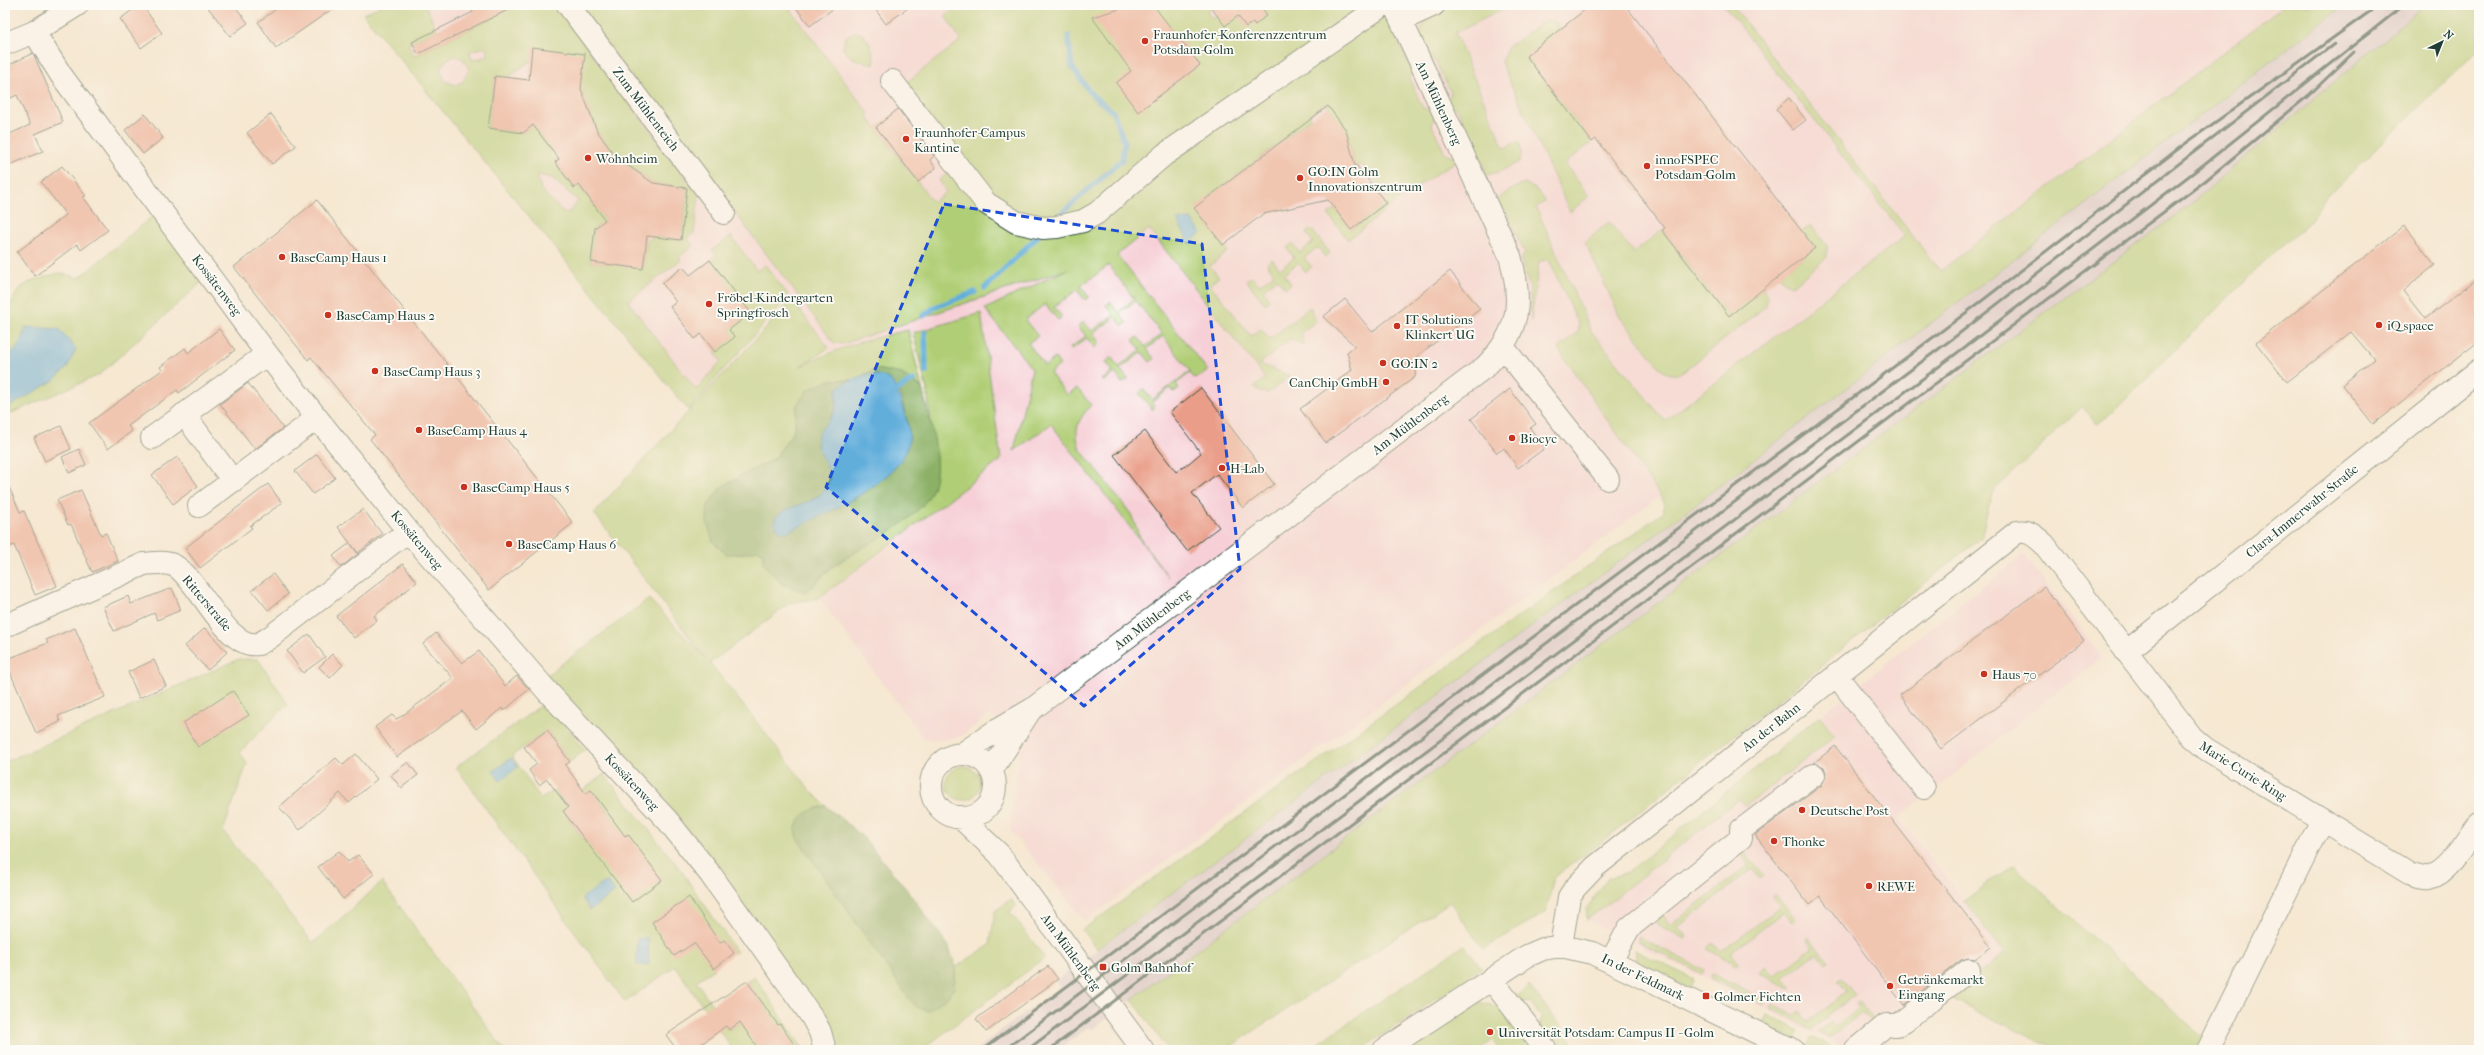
<svg xmlns="http://www.w3.org/2000/svg" width="2484" height="1055" viewBox="0 0 2484 1055" font-family="'IM FELL French Canon',serif">
	<rect width="100%" height="100%" fill="#fdfcf7"/>
	<filter id="ink" filterUnits="userSpaceOnUse"><feTurbulence type="fractalNoise" baseFrequency=".025" numOctaves="2"/><feDisplacementMap in="SourceGraphic" scale="8" xChannelSelector="R" yChannelSelector="G"/><feConvolveMatrix kernelMatrix="1 2 1 2 8 2 1 2 1" color-interpolation-filters="sRGB"/></filter>
	<filter id="wash" filterUnits="userSpaceOnUse"><feTurbulence type="fractalNoise" baseFrequency=".012" numOctaves="4" result="noise"/><feDisplacementMap in="SourceGraphic" scale="16" xChannelSelector="R" yChannelSelector="G"/><feGaussianBlur stdDeviation="0.9" result="paint"/><feColorMatrix in="noise" values="0 0 0 0 0 0 0 0 0 0 0 0 0 0 0 0 0 1.4 0 .05"/><feComposite in="paint" operator="in"/></filter>
	<g filter="url(#wash)">
		<rect width="100%" height="100%" fill="#f5e8d1"/>
		<!-- built -->
		<path fill="#f6cfd7" d="M382 5H2285L1940 271 1660 496 1573 562 1085 921 1010 830 1020 748 990 714 962 736 943 740 923 738 819 598 1001 460 981 313 834 356 789 297 688 410 363 14Z
			M2024 554 2102 657 1899 818 2005 953 1950 998 1875 1050H1847L1587 920 1740 799 1746 806 1835 736 1820 716Z"/>
		<!-- industrial -->
		<path fill="#d1bdc9" d="M2344 5H2425L2187 207 1982 359 1092 1030 1089 1027 1058 1050H975L1059 987 1055 981 1675 520Z"/>
		<!-- green -->
		<path fill="#b0ce75" stroke="#688654" fill-rule="evenodd" d="M382 5H425L437 30 408 44 414 56 518 5H555L699 196 694 233 687 237 693 246 679 257 681 260 628 301 696 390 721 361 715 352 734 337 729 330 751 313 725 284 728 282 710 260 716 255 712 250 731 236 757 271 765 265 789 296 688 410 363 14ZM486 47 488 56 472 60 470 51ZM456 56 464 60 469 69 463 82 454 85 445 81 440 69 447 59ZM531 60 581 88 597 131 616 157 653 183 687 188 681 240 653 237 647 241 643 268 591 262 595 228 605 220 579 185 574 188 555 162 559 159 533 125 523 133 488 128 495 76 508 78ZM537 175 552 178 578 201 571 211 564 213 541 190Z
			M577 5H787L869 114 867 116 933 202 946 192 939 180 952 170 898 89 961 40 945 16 960 5H1209L1212 8 1207 12 1212 18 1217 15 1238 16 1246 27 1253 22 1255 24 1267 15 1260 5H1382L1412 71 1409 78 1423 108 1431 110 1434 117 1432 125 1445 154 1453 157 1455 162 1408 192 1348 240 1328 214 1335 209 1351 230 1389 201 1362 165 1355 166 1346 130 1325 103 1309 115 1311 118 1195 208 1228 251 1210 266 1219 277 1210 284 1251 336 1261 329 1270 339 1310 307 1316 321 1301 333 1304 345 1290 339 1260 364 1290 376 1268 393 1260 392 1254 387 1265 378 1149 229 1117 255 1208 371 1195 379 1190 373 1176 384 1179 388 1174 392 1170 388 1151 403 1155 407 1152 410 1139 393 1143 389 1152 400 1190 371 1163 336 1147 349 1154 359 1150 362 1142 352 1120 369 1128 379 1122 383 1115 373 1104 381 1102 380 1113 372 1106 362 1111 357 1119 367 1141 350 1133 340 1138 337 1145 347 1162 334 1136 301 1119 313 1127 323 1123 326 1115 317 1093 334 1100 343 1095 348 1087 338 1071 350 1070 348 1086 336 1078 326 1084 322 1092 331 1114 315 1106 305 1110 302 1118 312 1134 299 1109 265 1081 286 1089 297 1085 300 1077 290 1054 307 1062 317 1058 320 1045 304 1025 320 1038 336 1028 343 1045 366 1055 358 1060 365 1050 373 1067 395 1077 388 1091 405C1078 420 1073 430 1080 449L1131 514 1141 540 1169 578 1051 424 1014 451 1032 369 985 309 1068 269 843 344 834 343Z
			M1449 5H1512L1455 33 1504 148 1519 141 1522 154 1519 162 1499 172 1483 176 1485 168 1457 108 1451 107 1447 99 1451 93 1435 61 1428 58 1419 36 1426 19Z
			M1724 5H1732L1940 271 2285 5H2344L1675 520 1097 949 1082 930 1664 512 1663 500 1558 349 1578 332 1579 325 1549 260 1539 261 1531 321 1530 288 1521 260 1525 253 1504 208 1496 206 1495 202C1505 193 1514 186 1527 184L1540 193 1545 202 1536 207 1591 331 1665 421 1905 236Z
			M2425 5H2479V49L2327 196 2302 230 2276 250 2111 414 2096 424 2082 406 1992 493 1981 538 1595 847 1554 877 1546 912 1483 949 1450 902 1225 1050H1168L1132 999 1982 359 2187 207Z
			M1545 20 1555 22 1561 29 1526 56 1592 142 1565 164 1589 196 1570 212 1501 62 1508 47Z
			M855 32C870 34 871 49 875 62L873 64 852 58 843 49 845 37Z
			M154 215 203 281 99 375 5 416V314L19 289 33 280 59 273 79 278Z
			M1609 222 1634 253 1662 230 1728 316 1764 288 1768 296 1766 306 1683 372C1676 375 1670 375 1663 371L1619 315 1585 242Z
			M1811 225 1827 246V257L1793 286 1784 283 1779 276 1815 248 1802 232Z
			M1311 229 1330 253 1325 257 1318 247 1304 258 1312 267 1306 272 1298 263 1284 274 1291 284 1285 288 1277 278 1263 290 1270 300 1265 304 1246 280 1252 276 1259 285 1274 274 1267 264 1272 259 1280 269 1294 258 1287 248 1292 243 1300 253 1313 242 1306 233Z
			M792 300 829 348 799 367C837 348 867 339 908 330L922 388 913 380 876 369 852 380H830L797 405 794 430 775 458 755 470 739 476 713 542 726 554H741L758 549 764 553 763 563 783 584 807 592 832 567 908 518 923 504 936 465 927 390 913 333 981 313 1001 460 819 598 790 603 710 663 810 790 826 806C809 810 793 818 797 838L954 989 956 967 990 945 995 911 1011 899 1016 906 1010 912 1045 958 921 1050H825L820 1032 547 675 649 599 706 659 594 513Z
			M239 659H258L288 704 240 752 247 764 223 831 313 943 382 882 504 1050H5V762Z
			M546 702 585 750 570 762 547 730 512 756 541 799 555 790 568 807 563 811 585 842 614 821 592 790 586 794 583 790 604 774 680 869 737 952 734 953 724 940 714 969 696 981 729 1030 764 1006 747 981 754 976 804 1050H733L675 966 625 1002 456 767Z
			M1820 716 1835 736 1746 806 1739 799 1587 920 1586 909 1608 878 1628 872Z
			M946 783a17 17 0 1 1 34 0a17 17 0 1 1-34 0Z
			M1743 851 1764 876 1760 879 1752 869 1678 927 1687 937 1685 939 1657 924V919L1663 915 1671 925 1749 865 1740 854Z
			M2013 865 2217 1050H2057L1950 998 2005 953 1964 901Z
			M1775 894 1796 919 1793 922 1784 912 1731 953 1739 963 1737 965 1707 949 1712 942 1721 952 1780 907 1772 896Z
			M1639 937 1704 970 1702 974 1637 941Z
			M1808 937 1828 961 1825 963 1817 953 1783 978 1792 988 1790 989 1759 973 1765 966 1774 976 1813 948 1806 939Z
			M1464 945 1482 968 1360 1050H1308Z
			M1634 950 1694 979 1689 989 1638 964Z
			M1712 974 1766 1001 1764 1005 1710 978Z
			M1842 979 1855 995 1812 1029 1771 1008 1773 1004 1794 1015 1800 1011 1808 1022 1847 992 1838 981Z
			M1529 985 1579 1050H1566L1555 1035 1544 1034 1539 1028 1541 1017 1529 1002H1520L1516 997Z
			M1859 1001 1874 1021 1872 1023 1863 1012 1829 1038 1817 1032 1831 1022 1835 1026 1859 1008 1856 1003Z
			M1475 1002C1505 1003 1518 1028 1535 1050H1500L1492 1040 1479 1050H1401Z
			M1767 1015 1800 1031 1796 1040 1808 1045 1811 1037 1835 1049 1814 1050 1763 1025Z"/>
		<!-- forest -->
		<path fill="#8cb166" stroke="#56774d" d="M876 369 902 374 922 388C929 418 943 457 933 488 922 521 861 546 833 566 824 573 815 583 807 592L783 585 763 563 764 553 758 550 741 554H726L713 542 707 522 708 505 721 487 775 458 794 430 797 405 807 390 830 380H852L841 385 836 391V407L829 421 818 435 817 444 830 473 829 483 822 493 808 502 778 515 855 499 870 487 909 430C900 399 904 376 866 374Z
			M826 806 863 837 907 890 948 945 956 967 954 989 947 998 927 1011 917 1007 910 1000 797 838 795 830C800 813 811 809 826 806Z"/>
		<!-- water -->
		<path fill="#62aedb" stroke="#407688" d="M1191 219 1201 233 1190 244 1177 220Z
			M26 327 59 329 76 349 67 368 53 381 5 409V360L19 345Z
			M866 374C891 375 894 380 901 403 905 415 911 428 909 441 905 481 818 517 785 533 778 531 770 522 778 515 794 502 820 505 828 483 834 469 818 457 817 443 815 429 834 421 836 406 837 402 836 396 836 391L841 385Z
			M511 758 518 767 500 781 493 771Z
			M607 881 615 892 590 910 582 898Z
			M648 938 649 965H637V939Z"/>
		<g fill="none" stroke-linecap="round" stroke-linejoin="round">
			<!-- stream -->
			<path stroke="#62aedb" stroke-width="5.5" d="M1074 5 1076 7
				M1057 217 1122 160 1124 141 1113 112 1092 95 1072 67 1068 36
				M985 288 1039 235
				M923 316 935 307 975 292
				M925 333 926 372
				M897 390 913 380"/>
		</g>
		<g id="blocks">
			<!-- building -->
			<path fill="#ea9e89" d="M139 5H142L162 33 141 48 120 19Z
				M206 5H234L248 23 230 36Z
				M282 5H338L276 48 258 22Z
				M469 5H518L418 54 412 42 473 12Z
				M794 5H838L810 26Z
				M872 5H912L886 24Z
				M1134 5H1153L1200 65 1138 112 1116 83 1131 71 1092 17Z
				M1209 5H1260L1267 15 1255 25 1253 22 1246 27 1238 16 1225 26Z
				M1591 5H1625L1815 248 1729 316 1662 230 1665 228 1596 139 1592 142 1526 56Z
				M532 47 585 54 581 89 597 131 616 157 653 183 687 188 681 240 647 236 643 269 591 262 595 228 605 220 579 185 574 188 555 162 559 159 533 125 523 133 488 128 495 76 529 80Z
				M33 53 63 122 35 134 43 151 5 167V136L30 125 17 95 11 98 5 84V77L11 74 7 66Z
				M1789 98 1806 120 1793 130 1776 109Z
				M1328 106 1346 130 1355 166H1357L1386 203 1351 230 1328 200 1263 214 1223 245 1194 208Z
				M898 109 934 156 930 160 936 168 918 182 876 127Z
				M145 114 163 138 143 154 125 130Z
				M271 114 296 146 272 164 247 133Z
				M62 166 86 196 83 197 108 230 81 250 77 244 35 276 17 252 66 215 41 182Z
				M317 200 573 523 489 590 370 439 375 435 311 357 308 360 234 267Z
				M2404 226 2435 265 2403 291 2425 319 2479 277V341L2373 424 2342 385 2374 359 2351 332 2287 382 2256 343Z
				M710 260 751 313 729 330 735 337 715 352 701 334 695 339 670 307 676 302 662 283 683 267 690 275Z
				M1450 271 1480 309 1417 356 1415 377 1326 443 1300 409 1352 370 1347 352 1355 346 1323 317 1345 299 1372 332Z
				M219 329 235 350 179 393 177 390 128 426 132 431 108 449 89 423 162 370 160 367 185 348 188 353Z
				M248 383 283 428 255 449 220 404Z
				M1201 388 1274 484 1243 508 1217 474 1192 493 1219 527 1187 551 1114 455 1145 431 1176 472 1189 463 1201 453 1170 412Z
				M1510 389 1536 424 1530 428 1545 448 1518 468 1504 448 1497 453 1471 419Z
				M61 426 71 449 45 461 34 438Z
				M79 449 86 465 69 473 62 457Z
				M317 454 335 478 313 494 295 471Z
				M177 457 198 486 173 504 152 475Z
				M5 478 20 512 24 511 57 586 35 595 14 545 9 547 5 538Z
				M268 484 282 503 250 526 252 528 200 568 185 548Z
				M81 490 101 535 106 533 118 561 92 572 71 524 68 525 57 500Z
				M363 509 382 534 358 553 351 544 358 554 341 567 333 556 350 543 338 527Z
				M403 564 417 582 374 616 377 620 354 638 336 616Z
				M273 574 288 594 268 610 252 590Z
				M2044 587 2084 641 1941 749 1900 695Z
				M172 588 181 610 157 620 154 613 114 631 103 607 128 596 131 604Z
				M75 628 105 697 58 716 60 722 36 733 5 660 48 643 46 640Z
				M205 628 227 652 208 670 185 646Z
				M436 633 462 663 479 651 505 686 517 676 529 689 504 711 502 708 476 729 462 711 397 757 375 727 392 715 396 719 402 716 453 678 423 644Z
				M309 634 325 657 303 673 287 651Z
				M332 654 343 665 330 678 319 667Z
				M154 660 166 686 139 698 128 672Z
				M233 691 249 715 198 747 183 723Z
				M547 730 570 762 565 765 586 794 591 790 625 836 628 834 662 880 632 902 563 811 568 807 547 779 539 785 529 770 537 764 524 747Z
				M1835 746 1991 947 1975 959 1968 958 1961 960 1904 1005 1820 896 1809 905 1755 835 1822 785 1826 773 1824 767 1814 763Z
				M356 754 377 779 349 803 340 793 300 830 279 807 336 758 343 765Z
				M408 762 418 775 401 788 391 775Z
				M339 851 348 862 358 855 374 874 343 899 318 867Z
				M689 897 720 943 724 940 734 953 714 969 694 943 674 956 652 922Z
				M1048 966 1058 979 986 1032 976 1019Z
				M747 981 778 1025 780 1024 798 1050H759L740 1022 729 1030 726 1026 693 1050H677L666 1035Z"/>
		</g>
	</g>
	<g filter="url(#ink)">
		<use href="#blocks" fill-opacity="0" stroke="#3f574c" stroke-width="1"/>
		<g fill="none" stroke-linecap="round" stroke-linejoin="round">
			<!-- minor casing -->
			<g stroke="#3f574c" stroke-width="24">
				<path id="minor" d="M568 5 724 213
					M1401 20 1434 5
					M34 32 61 75 267 354 317 418 408 531 548 692 668 821 711 875 812 1017 820 1032 825 1050
					M5 44 34 32 77 5
					M892 81 986 203 1016 222 1043 228 1057 227 1083 221 1097 213 1164 155 1383 5
					M1503 347 1608 479
					M184 414 233 481
					M152 438 267 354
					M199 506 317 418
					M5 626 144 564C154 563 166 561 175 566 199 580 227 650 258 644 262 643 266 639 269 638L408 531
					M2126 652 2479 370
					M1836 675 1924 788
					M962 754 998 729 1031 710 1485 367C1520 332 1523 302 1510 256L1394 5
					M931 786a32 32 0 1 1 64 0a32 32 0 1 1-64 0Z
					M991 771 1028 714
					M960 817 999 854 1143 1050
					M1561 946 1569 897 1575 888 1595 867 2017 532C2029 530 2035 536 2044 544L2192 737 2206 749 2409 873C2416 875 2423 878 2430 877 2448 873 2468 839 2479 824
					M1611 961 1629 928 1741 838V830L1814 775
					M1491 979 1546 1050
					M1384 1050 1527 956 1543 949 1561 946 1592 953 1793 1050
					M1856 1050 1886 1025H1897L1904 1021 1969 970
					M2208 1050 2322 820"/>
			</g>
			<!-- minor -->
			<use href="#minor" stroke="#fff" stroke-width="22"/>
			<!-- rail -->
			<path stroke="#1f3d34" stroke-width="3" d="M982 1050 1983 300 2182 146 2379 5
				M1004 1050 1956 336 2334 44
				M1027 1050 1965 347 2198 169 2404 5
				M1049 1050 2205 181 2309 95 2354 52"/>
		</g>
	</g>
	<!-- marked area -->
	<path d="M0 0H2484V1055H0ZM944 204 1202 244 1240 569 1084 706 826 487Z" fill="#f5e8d1" fill-opacity=".55" fill-rule="evenodd"/>
	<path fill="none" stroke="#1d4ed8" stroke-width="3" stroke-dasharray="8 5" stroke-linejoin="round" d="M944 204 1202 244 1240 569 1084 706 826 487Z"/>
	<!-- markers -->
	<g fill="#c8321e" stroke="#fdfcf7" stroke-width="1.5">
		<circle cx="1145" cy="41" r="4"/>
		<circle cx="906" cy="139" r="4"/>
		<circle cx="588" cy="158" r="4"/>
		<circle cx="1647" cy="166" r="4"/>
		<circle cx="1300" cy="178" r="4"/>
		<circle cx="282" cy="257" r="4"/>
		<circle cx="709" cy="304" r="4"/>
		<circle cx="328" cy="315" r="4"/>
		<circle cx="2379" cy="325" r="4"/>
		<circle cx="1397" cy="326" r="4"/>
		<circle cx="1383" cy="363" r="4"/>
		<circle cx="375" cy="371" r="4"/>
		<circle cx="1386" cy="382" r="4"/>
		<circle cx="419" cy="430" r="4"/>
		<circle cx="1512" cy="438" r="4"/>
		<circle cx="1222" cy="468" r="4"/>
		<circle cx="464" cy="487" r="4"/>
		<circle cx="509" cy="544" r="4"/>
		<circle cx="1984" cy="674" r="4"/>
		<circle cx="1802" cy="810" r="4"/>
		<circle cx="1774" cy="841" r="4"/>
		<circle cx="1869" cy="886" r="4"/>
		<rect x="1099" y="963" width="8" height="8" rx="2"/>
		<circle cx="1890" cy="986" r="4"/>
		<rect x="1702" y="992" width="8" height="8" rx="2"/>
		<circle cx="1490" cy="1032" r="4"/>
	</g>
	<g text-anchor="middle" dominant-baseline="central" stroke-width="3.5" stroke-linejoin="round" paint-order="stroke">
		<!-- poi labels -->
		<g font-size="13" fill="#1f3d34" stroke="#fdfcf7" text-anchor="start">
			<text x="1153" y="34">Fraunhofer-Konferenzzentrum<tspan x="1153" dy="15">Potsdam-Golm</tspan></text>
			<text x="914" y="132">Fraunhofer-Campus<tspan x="914" dy="15">Kantine</tspan></text>
			<text x="596" y="158">Wohnheim</text>
			<text x="1655" y="159">innoFSPEC<tspan x="1655" dy="15">Potsdam-Golm</tspan></text>
			<text x="1308" y="171">GO:IN Golm<tspan x="1308" dy="15">Innovationszentrum</tspan></text>
			<text x="290" y="257">BaseCamp Haus 1</text>
			<text x="717" y="297">Fröbel-Kindergarten<tspan x="717" dy="15">Springfrosch</tspan></text>
			<text x="336" y="315">BaseCamp Haus 2</text>
			<text x="1405" y="319">IT Solutions<tspan x="1405" dy="15">Klinkert UG</tspan></text>
			<text x="2387" y="325">iQ space</text>
			<text x="1391" y="363">GO:IN 2</text>
			<text x="383" y="371">BaseCamp Haus 3</text>
			<text x="1378" y="382" text-anchor="end">CanChip GmbH</text>
			<text x="427" y="430">BaseCamp Haus 4</text>
			<text x="1520" y="438">Biocyc</text>
			<text x="1230" y="468">H-Lab</text>
			<text x="472" y="487">BaseCamp Haus 5</text>
			<text x="517" y="544">BaseCamp Haus 6</text>
			<text x="1992" y="674">Haus 70</text>
			<text x="1810" y="810">Deutsche Post</text>
			<text x="1782" y="841">Thonke</text>
			<text x="1877" y="886">REWE</text>
			<text x="1111" y="967">Golm Bahnhof</text>
			<text x="1898" y="979">Getränkemarkt<tspan x="1898" dy="15">Eingang</tspan></text>
			<text x="1714" y="996">Golmer Fichten</text>
			<text x="1498" y="1032">Universität Potsdam: Campus II - Golm</text>
		</g>
		<!-- street labels -->
		<g font-size="13" fill="#1f3d34" stroke="#fdfcf7">
			<text transform="translate(1439 103) rotate(65)">Am Mühlenberg</text>
			<text transform="translate(646 109) rotate(53)">Zum Mühlenteich</text>
			<text transform="translate(217 285) rotate(53)">Kossätenweg</text>
			<text transform="translate(1410 424) rotate(-37)">Am Mühlenberg</text>
			<text transform="translate(2302 511) rotate(-39)">Clara-Immerwahr-Straße</text>
			<text transform="translate(417 540) rotate(50)">Kossätenweg</text>
			<text transform="translate(207 603) rotate(50)">Ritterstraße</text>
			<text transform="translate(1152 619) rotate(-37)">Am Mühlenberg</text>
			<text transform="translate(1771 727) rotate(-38)">An der Bahn</text>
			<text transform="translate(2243 771) rotate(32)">Marie-Curie-Ring</text>
			<text transform="translate(632 782) rotate(47)">Kossätenweg</text>
			<text transform="translate(1071 952) rotate(54)">Am Mühlenberg</text>
			<text transform="translate(1643 977) rotate(26)">In der Feldmark</text>
		</g>
	</g>
	<!-- margin -->
	<rect width="2484" height="1055" fill="none" stroke="#fdfcf7" stroke-width="20"/>
	<!-- north arrow -->
	<g transform="translate(2442 42) rotate(43)" stroke="#fdfcf7" stroke-width="3" paint-order="stroke">
	<path d="M0-3L7 15L0 10L-7 15Z" fill="#1f3d34"/>
	<text y="-6" font-size="11" font-weight="bold" text-anchor="middle" fill="#1f3d34">N</text>
	</g>
</svg>
